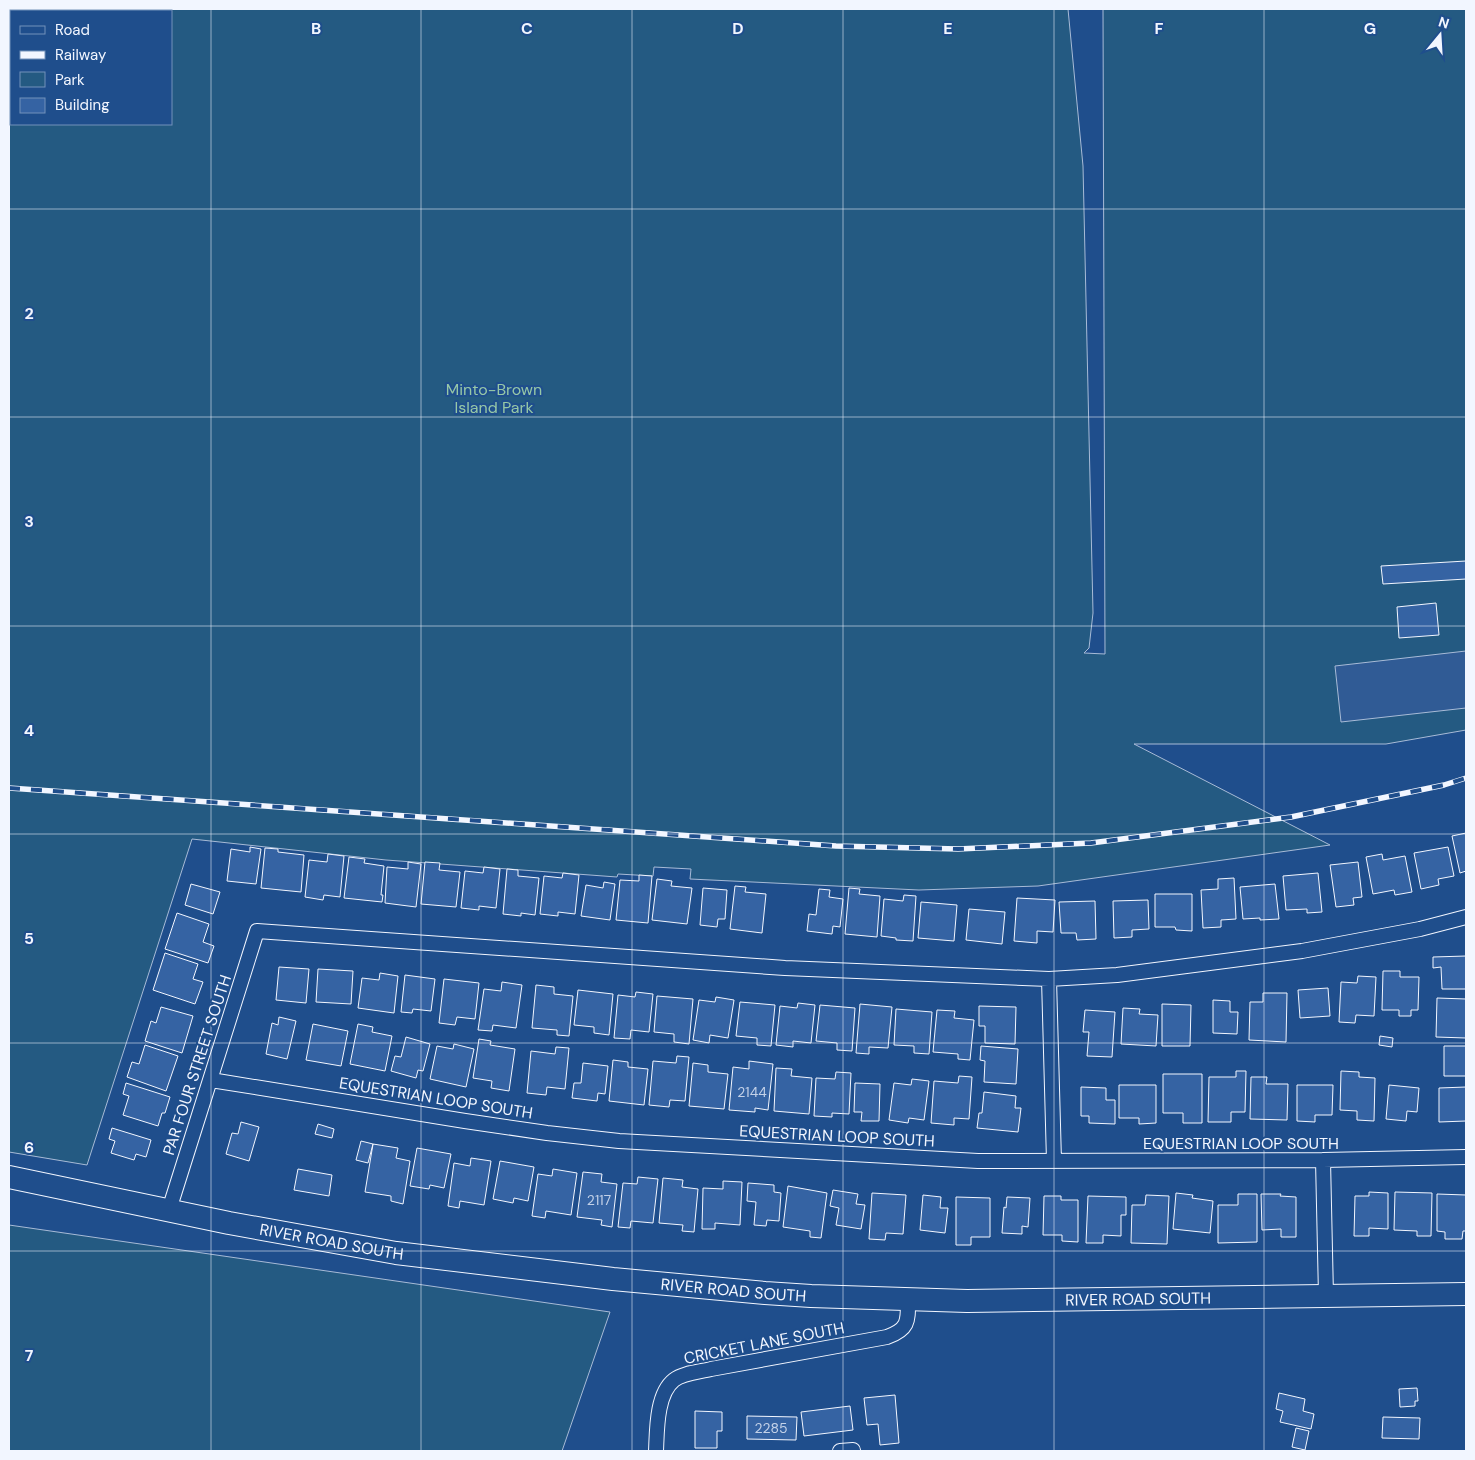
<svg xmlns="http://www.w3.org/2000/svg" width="1475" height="1460" viewBox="0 0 1475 1460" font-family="'DM Sans',sans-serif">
	<rect width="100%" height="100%" fill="#1f4e8c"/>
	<!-- green -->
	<path fill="#245a82" stroke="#a8bbd7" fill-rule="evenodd" d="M9 9H1068L1083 166 1093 613 1089 648 1084 653 1105 654 1103 9H1466V730L1386 744H1134L1330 845 1038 886 919 890 690 879 691 869 654 867 653 876 618 874 617 877 386 860 192 839 87 1165 9 1152ZM11 11H171V124H11Z
		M9 1225 610 1312 562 1451H9Z"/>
	<!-- parking -->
	<path fill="#305b95" stroke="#a8bbd7" d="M1466 651V708L1341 722 1335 666Z"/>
	<!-- building -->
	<path fill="#3563a3" stroke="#f2f6ff" d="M1466 561V579L1383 584 1381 566Z
		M1436 603 1439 635 1399 638 1397 607Z
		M1466 833V871L1460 873 1452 836Z
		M250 847 261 849 256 884 227 881 231 849 250 852Z
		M1448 847 1454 876 1438 879 1439 885 1421 889 1414 853Z
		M265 848 278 849V852L304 855 301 892 261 888Z
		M328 854 344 856 340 897 324 895 323 900 305 897 309 860 327 862Z
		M1382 854 1383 860 1405 856 1412 892 1395 895 1394 890 1373 894 1366 857Z
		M349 857 365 859 364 863 384 866 381 895H383L382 902 344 898Z
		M408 862 421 864 416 907 385 903 387 867 408 869Z
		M425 862 440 863 439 870 460 872 456 907 421 904Z
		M1358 862 1362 897 1353 898 1354 905 1336 907 1330 865Z
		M484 867 500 869 496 908 479 906V910L461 908 465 871 483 873Z
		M507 869 518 870V876L539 878 535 915 521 913V916L503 914Z
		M563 873 579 875 575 914 558 912V916L540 914 544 876 562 878Z
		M1318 873 1322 912 1307 913V909L1286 910 1283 876Z
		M639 875 652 876 648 923 616 920 620 880 639 881Z
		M1234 878 1236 919 1221 920V927L1203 928 1201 890 1218 889V879Z
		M657 879 672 881 671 886 692 888 687 924 652 920Z
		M604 882 615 884 610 920 581 916 586 885 603 888Z
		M191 884 220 892 213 914 185 905Z
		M1275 884 1279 919 1260 920V918L1243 919 1240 887Z
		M735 886 746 887 745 892 766 894 762 933 730 929Z
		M703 888 727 890 725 919H718L717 927 700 925Z
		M849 888 860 889 859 894 880 896 877 937 845 934Z
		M819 889 830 890 829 897 843 899 840 927 833 926 832 934 807 931 809 914 816 915Z
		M1155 894H1192V931L1176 930 1175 927H1155Z
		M904 895 916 896 913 941 896 940V938L881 936 884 899 903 901Z
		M1017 898 1055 900 1053 932 1037 931V943L1014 941Z
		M1148 900 1149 929 1132 930V937L1114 938 1113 901Z
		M1095 901 1096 939 1077 940 1076 933H1061L1059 902Z
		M921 902 957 905 954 941 918 938Z
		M969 909 1005 912 1002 944 966 940Z
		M177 913 209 924 203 942 214 946 208 963 165 949Z
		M165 953 198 964 193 979 203 982 195 1004 153 990Z
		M1466 956V989H1442L1441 967 1433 968V957Z
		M279 967 309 969 306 1003 276 1000Z
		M318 969 353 971 351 1004 316 1002Z
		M1383 971H1400V977H1419L1418 1010H1411V1016H1399V1010H1382Z
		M380 973 398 976 394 1013 358 1008 362 978 379 980Z
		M405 975 435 979 431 1011 413 1009 412 1013 401 1012Z
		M1358 976 1376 977 1374 1016 1356 1015 1355 1023 1339 1022 1341 982 1357 983Z
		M444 979 479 983 475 1019 457 1017 455 1025 439 1023Z
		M502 982 522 985 516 1028 493 1025 492 1031 478 1030 484 989 501 991Z
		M536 985 554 987V994L573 996 569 1036 557 1035V1030L532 1028Z
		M1328 988 1330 1016 1300 1018 1298 990Z
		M578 990 613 994 609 1035 594 1033V1027L574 1025Z
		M636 992 653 994 649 1032 631 1030 630 1039 614 1038 618 995 635 997Z
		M1263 993H1287L1286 1042 1249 1040 1250 1002H1263Z
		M657 996 693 999 689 1044 674 1042V1034L654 1032Z
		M716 997 734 1000 728 1038 710 1035 709 1043 693 1040 699 1000 715 1002Z
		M1437 998 1466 999V1038L1436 1037Z
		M1213 1000 1230 1001V1012H1238L1237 1034 1213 1033Z
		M740 1002 775 1005 771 1046 757 1045V1038L736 1036Z
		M798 1003 815 1005 811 1043 793 1041V1047L776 1045 780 1006 797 1008Z
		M860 1004 892 1007 888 1048 869 1047V1054L856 1053Z
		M1162 1004 1191 1005 1190 1046H1162Z
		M820 1005 855 1008 852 1051 837 1050V1043L816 1041Z
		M979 1006 1016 1007 1015 1044 985 1043V1026H979Z
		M161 1007 193 1016 182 1053 145 1041 151 1021 156 1023Z
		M1123 1008 1140 1009 1139 1014 1158 1015 1156 1046 1121 1044Z
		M896 1009 932 1012 929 1054 914 1053V1046L894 1045Z
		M937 1010 955 1011 954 1018 974 1020 970 1060 958 1059V1054L933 1052Z
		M1085 1010 1115 1012 1112 1057 1087 1056 1089 1032H1083Z
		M279 1017 296 1021 287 1059 266 1054 272 1023 278 1025Z
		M313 1024 348 1031 341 1066 306 1060Z
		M358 1024 373 1027 372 1032 392 1036 385 1071 350 1064Z
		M1380 1036 1393 1038 1392 1047 1379 1045Z
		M406 1037 430 1044 423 1071 418 1070 416 1078 391 1071 395 1056 401 1057Z
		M479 1039 491 1041 490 1045 515 1049 509 1091 491 1088 492 1081 473 1078Z
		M454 1044 474 1049 466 1087 430 1079 437 1046 453 1049Z
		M145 1045 178 1056 166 1091 127 1077 132 1062 139 1064Z
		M981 1046 1018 1049 1016 1084 984 1082 985 1061 980 1060Z
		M1444 1046H1466V1076H1444Z
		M556 1047 569 1048 565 1089 547 1087 546 1095 527 1093 531 1051 555 1054Z
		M677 1056 689 1057 685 1101 670 1100 669 1107 649 1105 653 1061 676 1063Z
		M613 1060 628 1062V1067L648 1069 644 1105 609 1101Z
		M749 1061 773 1064 768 1110 755 1108V1112L729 1110 733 1067 749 1069Z
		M583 1063 608 1066 605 1094 598 1093 597 1101 572 1098 574 1083H581Z
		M693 1063 708 1065V1072L728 1074 724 1109 689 1106Z
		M776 1068 792 1069 791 1076 812 1078 809 1114 774 1111Z
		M1236 1071H1246L1245 1112H1231V1122H1208L1209 1077H1236Z
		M1341 1071 1359 1072V1077L1375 1078 1374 1121 1357 1120V1111L1340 1110Z
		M836 1072 851 1073 849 1114 832 1113V1117L814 1116 816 1078 835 1079Z
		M1163 1074H1202V1123H1183V1113H1163Z
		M959 1076 972 1077 969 1119 954 1118V1125L931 1123 934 1081 958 1083Z
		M1251 1077H1267L1266 1084H1288L1287 1120 1250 1119Z
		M912 1079 929 1081 924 1120 909 1118 908 1123 889 1120 894 1083 911 1085Z
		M126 1083 170 1097 165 1113H162L158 1126 123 1115 129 1096 123 1094Z
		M855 1083 880 1084 879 1121H861L862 1112H854Z
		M1119 1085H1156V1123L1139 1124V1118H1119Z
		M1297 1085H1333L1332 1115H1315V1122L1297 1121Z
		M1389 1085 1419 1088 1417 1112 1407 1111 1406 1121 1386 1119Z
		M1081 1087 1106 1088V1100H1115V1124L1089 1123V1116H1081Z
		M1466 1087V1121L1439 1122V1088Z
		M984 1092 1016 1096 1015 1108H1021L1018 1132 977 1128 979 1113H982Z
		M241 1122 259 1127 249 1161 226 1154 232 1133 238 1134Z
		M318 1124 334 1129 332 1138 315 1134Z
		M112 1128 151 1140 146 1157 136 1154 134 1160 111 1153 115 1141 109 1139Z
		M361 1141 373 1144 368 1163 356 1160Z
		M373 1144 398 1148 396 1158 410 1161 403 1204 391 1201V1196L365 1192Z
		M417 1148 451 1154 444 1188 430 1185 429 1189 410 1186Z
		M471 1158 491 1161 484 1205 460 1201 459 1208 448 1206 454 1163 470 1166Z
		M500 1161 534 1167 528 1201 514 1198 513 1203 493 1199Z
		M298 1169 332 1175 329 1196 294 1190Z
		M553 1169 577 1173 571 1215 546 1211 545 1218 532 1216 538 1174 552 1176Z
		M583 1172 602 1174 601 1182 617 1184 612 1227 601 1225 602 1220 577 1217Z
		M638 1177 658 1179 653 1223 631 1221 630 1228 618 1227 623 1183 637 1184Z
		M663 1178 683 1180 682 1187 698 1189 694 1232 682 1231 683 1225 659 1223Z
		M723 1181 742 1182 740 1225 715 1223V1229H702L703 1188 723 1189Z
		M748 1183 774 1185V1192L781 1193 779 1221 767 1220 766 1226 754 1225 756 1202 747 1201Z
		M788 1186 827 1193 821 1238 810 1237V1231L783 1227Z
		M833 1190 858 1194 856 1204 865 1205 861 1229 836 1225 839 1208 830 1206Z
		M1369 1192 1388 1193V1229L1369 1228V1236H1354L1355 1196H1369Z
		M1395 1192 1432 1193 1431 1236H1417V1231L1394 1230Z
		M872 1193 906 1195 903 1234 886 1233 885 1240 869 1239Z
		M1176 1193 1193 1195 1192 1198 1213 1201 1210 1233 1173 1229Z
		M1238 1194H1257V1242L1218 1243V1205H1238Z
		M1261 1194H1281L1280 1196 1296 1197V1237H1281V1229L1262 1230Z
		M1437 1194 1466 1195V1231H1463L1462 1239H1445V1232L1437 1231Z
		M923 1195 941 1197 940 1208H948L945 1233 920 1230Z
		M1146 1195 1169 1196 1167 1244 1131 1243 1132 1205H1145Z
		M1044 1196H1061V1200H1078V1242L1062 1241V1235H1043Z
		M1088 1196 1126 1197V1215H1121V1236L1103 1235V1243H1086Z
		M956 1197 990 1198V1237H971V1245H956Z
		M1007 1197 1030 1198 1028 1227 1022 1226V1234L1002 1233 1004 1207 1006 1208Z
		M1417 1388 1418 1401H1415V1406L1400 1407 1399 1389Z
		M1279 1393 1305 1399 1303 1411 1314 1414 1311 1429 1280 1422 1283 1411 1276 1409Z
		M895 1395 899 1443 880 1445 878 1424 867 1425 864 1398Z
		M850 1406 853 1430 804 1436 801 1412Z
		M695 1411 722 1412V1431H717V1448H695Z
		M747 1416 797 1417 796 1440 747 1439Z
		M1383 1417 1420 1418 1419 1439 1382 1438Z
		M1296 1428 1309 1431 1305 1450 1292 1447Z"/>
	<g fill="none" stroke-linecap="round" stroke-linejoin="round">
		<!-- minor casing -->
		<g stroke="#f2f6ff" stroke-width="16">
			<path id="minor" d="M1049 979 1054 1161
				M211 1080 465 1121 547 1133 619 1141 978 1161 1323 1160 1466 1157
				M1323 1160 1326 1296
				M169 1210 257 931 785 968 1049 979 1117 975 1302 951 1420 929 1466 917
				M656 1451C657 1432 656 1394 674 1380 683 1373 699 1372 711 1369L887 1337C909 1329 908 1321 908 1300
				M840 1451 853 1450"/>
		</g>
		<!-- primary casing -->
		<g stroke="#f2f6ff" stroke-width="24">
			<g id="primary">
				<path id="s1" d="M9 1177 229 1223 396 1253 613 1279 765 1293 811 1296 967 1301 1466 1294"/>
			</g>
		</g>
		<!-- minor -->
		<use href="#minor" stroke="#1f4e8c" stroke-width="14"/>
		<!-- primary -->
		<use href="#primary" stroke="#1f4e8c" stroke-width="22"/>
		<!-- rail casing -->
		<g stroke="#f2f6ff" stroke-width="5.5">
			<path id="rail" d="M9 788 836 846 958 849 1091 843 1291 817 1444 785 1466 778"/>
		</g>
		<!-- rail -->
		<use href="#rail" stroke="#1f4e8c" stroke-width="4" stroke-dasharray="11" stroke-linecap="butt"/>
	</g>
	<!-- grid -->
	<path fill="none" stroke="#f2f6ff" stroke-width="1" stroke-opacity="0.55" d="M211 9V1451M421 9V1451M632 9V1451M843 9V1451M1054 9V1451M1264 9V1451M9 209H1466M9 417H1466M9 626H1466M9 834H1466M9 1043H1466M9 1251H1466"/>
	<g text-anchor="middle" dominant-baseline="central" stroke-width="4" stroke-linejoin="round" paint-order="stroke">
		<!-- number labels -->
		<g font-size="14" fill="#c3d1e8">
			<text x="752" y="1092">2144</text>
			<text x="599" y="1200">2117</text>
			<text x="771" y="1428">2285</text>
		</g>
		<!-- park labels -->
		<g font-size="16" fill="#97c8a6" stroke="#1f4e8c">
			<text x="494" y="389">Minto-Brown<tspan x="494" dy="18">Island Park</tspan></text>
		</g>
		<!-- street labels -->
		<g font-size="16" fill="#f2f6ff" stroke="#1f4e8c">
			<text transform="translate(197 1065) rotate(-72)">PAR FOUR STREET SOUTH</text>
			<text transform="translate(436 1098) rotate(9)">EQUESTRIAN LOOP SOUTH</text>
			<text transform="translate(837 1136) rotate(3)">EQUESTRIAN LOOP SOUTH</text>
			<text x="1241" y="1143">EQUESTRIAN LOOP SOUTH</text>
			<text stroke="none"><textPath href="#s1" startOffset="329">RIVER ROAD SOUTH</textPath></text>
			<text stroke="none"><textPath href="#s1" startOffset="734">RIVER ROAD SOUTH</textPath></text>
			<text stroke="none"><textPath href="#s1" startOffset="1139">RIVER ROAD SOUTH</textPath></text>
			<text transform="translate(764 1343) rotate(-11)">CRICKET LANE SOUTH</text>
		</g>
	</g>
	<g font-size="16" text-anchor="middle" font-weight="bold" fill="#f2f6ff" stroke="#1f4e8c" stroke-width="4" stroke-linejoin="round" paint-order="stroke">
		<text x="316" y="34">B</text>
		<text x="527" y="34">C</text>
		<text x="738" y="34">D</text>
		<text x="948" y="34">E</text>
		<text x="1159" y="34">F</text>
		<text x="1370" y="34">G</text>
		<text x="29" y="319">2</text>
		<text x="29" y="527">3</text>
		<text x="29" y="736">4</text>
		<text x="29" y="944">5</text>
		<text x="29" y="1153">6</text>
		<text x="29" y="1361">7</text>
	</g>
	<!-- border -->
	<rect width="1475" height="1460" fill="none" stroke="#f2f6ff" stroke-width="20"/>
	<!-- legend -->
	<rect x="10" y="10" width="162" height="115" fill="#1f4e8c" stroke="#7391ba"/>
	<rect x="20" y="26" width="25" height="8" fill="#1f4e8c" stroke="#7391ba"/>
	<text x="55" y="35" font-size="15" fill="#f2f6ff">Road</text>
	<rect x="20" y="51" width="25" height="8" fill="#f2f6ff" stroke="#7391ba"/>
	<text x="55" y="60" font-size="15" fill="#f2f6ff">Railway</text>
	<rect x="20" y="72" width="25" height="15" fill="#245a82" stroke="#7391ba"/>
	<text x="55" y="85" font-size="15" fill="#f2f6ff">Park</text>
	<rect x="20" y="98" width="25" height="15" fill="#3563a3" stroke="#7391ba"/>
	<text x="55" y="110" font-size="15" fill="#f2f6ff">Building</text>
	<!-- north arrow -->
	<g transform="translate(1440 35) rotate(18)" stroke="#1f4e8c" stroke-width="4" paint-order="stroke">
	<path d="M0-4L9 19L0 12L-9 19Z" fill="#f2f6ff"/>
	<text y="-8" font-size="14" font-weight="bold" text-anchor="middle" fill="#f2f6ff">N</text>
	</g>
</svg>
